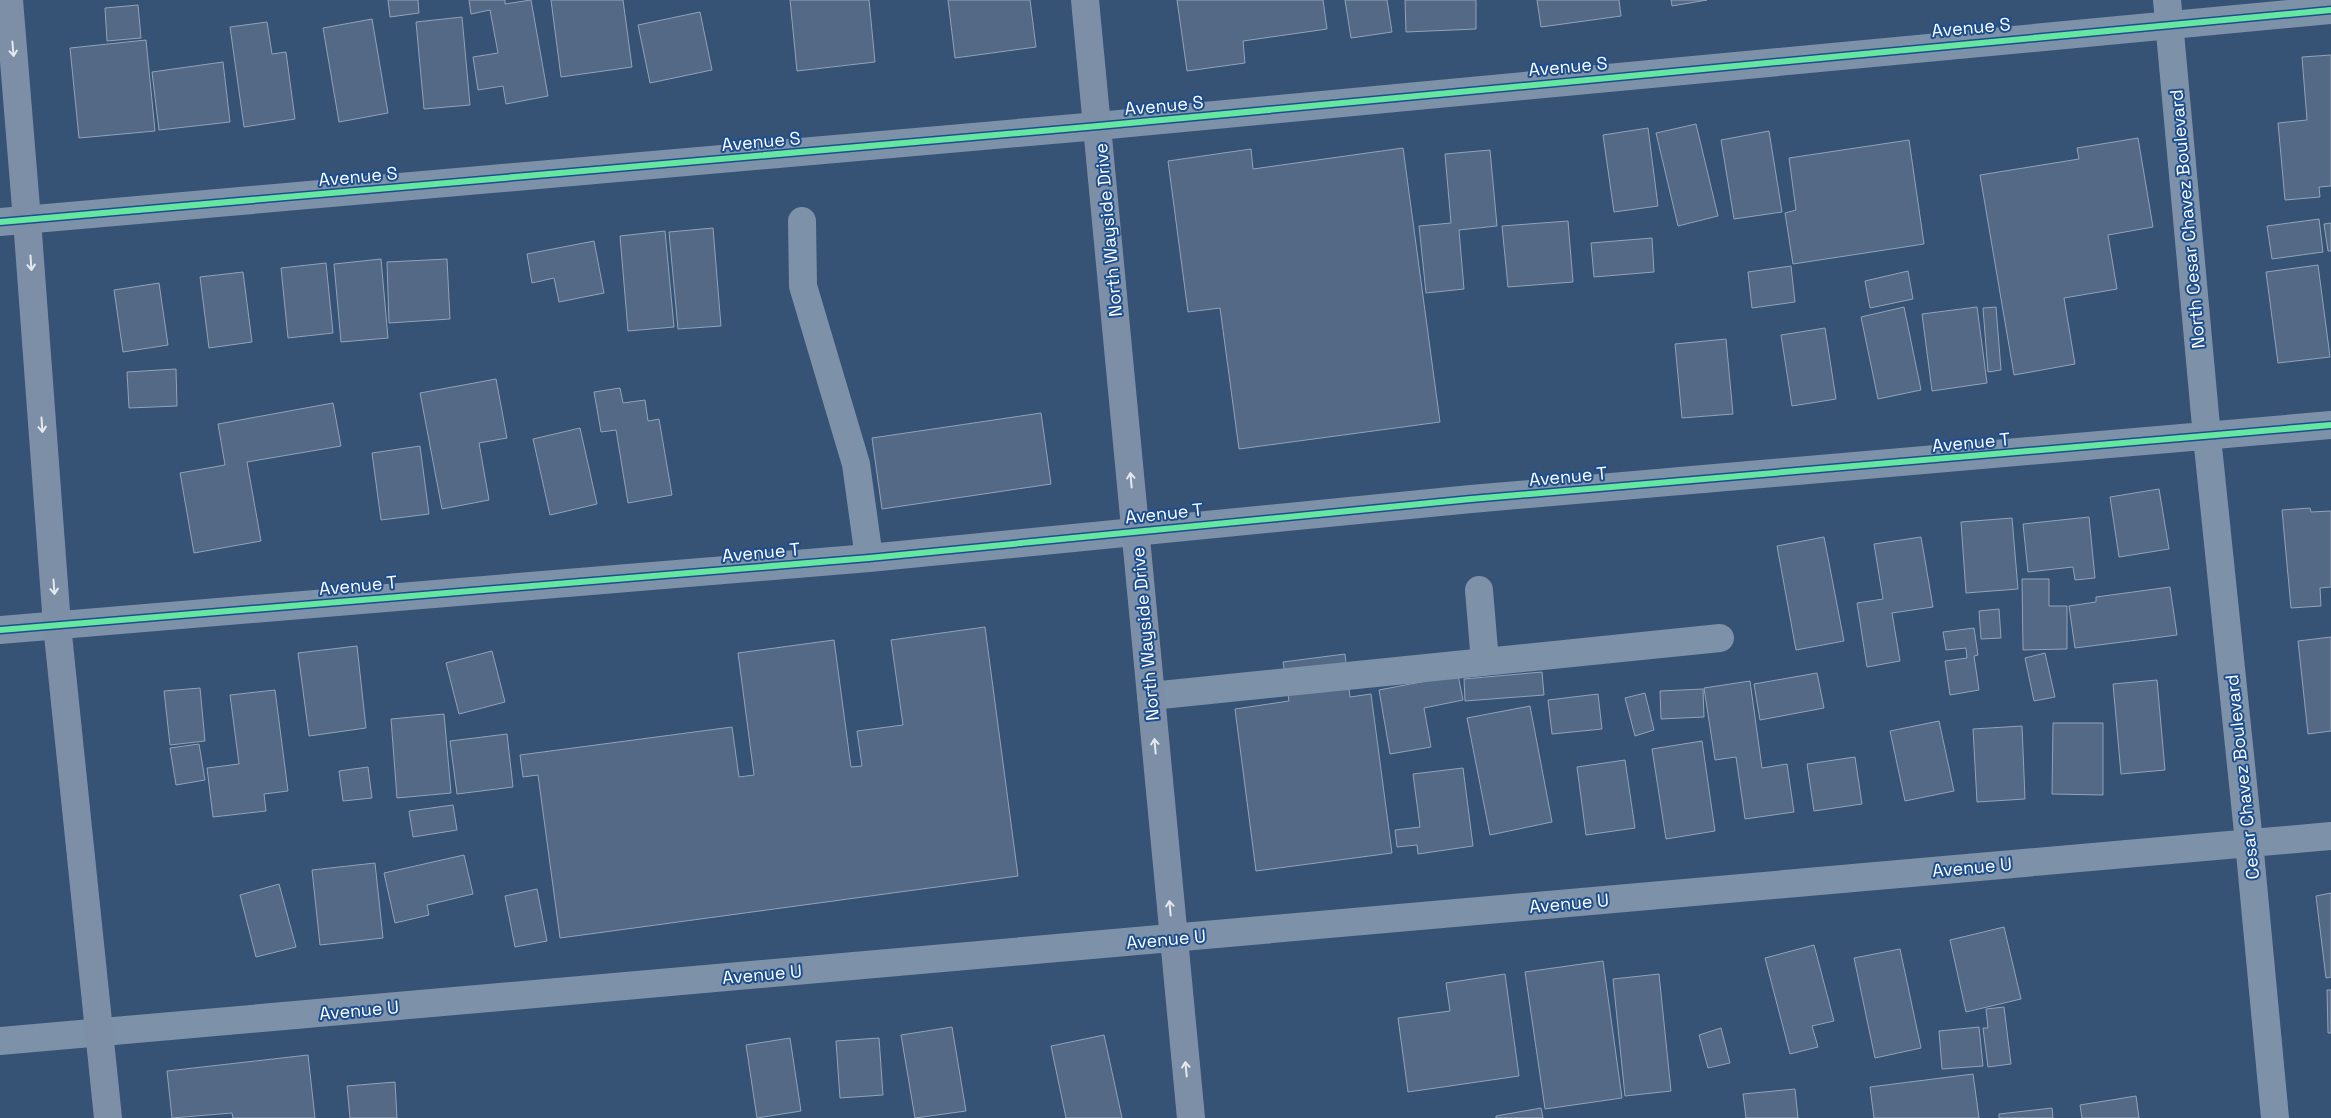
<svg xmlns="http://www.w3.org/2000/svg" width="2331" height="1118" viewBox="0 0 2331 1118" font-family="'Space Grotesk',sans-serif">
	<rect width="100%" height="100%" fill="#365275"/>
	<!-- building -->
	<path fill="#536985" stroke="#92a3b7" d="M388 0H418L419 13 390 17Z
		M469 0H505V4L531 0 548 96 506 104 503 86 478 90 473 57 498 53 490 10 471 14Z
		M551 0H623L632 67 561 77Z
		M790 0H869L875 62 797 71Z
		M948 0H1030L1036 47 955 58Z
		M1177 0H1323L1327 29 1243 41 1245 63 1187 71Z
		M1345 0H1387L1392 32 1351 38Z
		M1405 0H1476V29L1406 32Z
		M1537 0H1619L1621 16 1541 27Z
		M1671 0H1707L1672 6Z
		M138 5 141 38 107 41 105 8Z
		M700 12 712 70 650 83 638 25Z
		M462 17 470 105 424 109 416 22Z
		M372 19 388 113 339 122 323 28Z
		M267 22 272 54 286 52 295 119 244 127 230 27Z
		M146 40 155 131 79 138 70 48Z
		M2331 55V186L2319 187 2320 197 2285 200 2278 123 2307 120 2302 57Z
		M223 62 230 122 159 130 152 72Z
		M1696 124 1718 216 1678 226 1656 133Z
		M1648 128 1658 206 1614 212 1603 135Z
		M1769 131 1782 212 1734 219 1721 140Z
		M2138 138 2153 227 2108 235 2117 289 2064 298 2075 364 2014 375 1980 175 2079 159 2077 148Z
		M1909 140 1924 244 1793 264 1785 213 1796 210 1789 158Z
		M1403 148 1440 422 1239 449 1220 308 1188 312 1168 161 1251 149 1253 169Z
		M1490 150 1497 226 1459 230 1464 289 1426 293 1419 226 1451 223 1445 154Z
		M2319 219 2323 252 2272 259 2267 226Z
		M1568 221 1573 282 1508 287 1502 226Z
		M2331 223V251H2328L2324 224Z
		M713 228 721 326 678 329 669 232Z
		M665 231 674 327 628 331 620 236Z
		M1652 238 1654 272 1594 277 1591 243Z
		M594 241 604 293 559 302 554 278 532 283 527 254Z
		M381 259 388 338 341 342 334 264Z
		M447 259 450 319 389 323 387 262Z
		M326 263 333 333 288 338 281 268Z
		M2318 265 2330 357 2278 363 2266 272Z
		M1791 266 1795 302 1752 308 1748 272Z
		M1908 271 1913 299 1870 308 1865 281Z
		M243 272 252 342 209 348 200 277Z
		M159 283 168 345 123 352 114 290Z
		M1904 307 1921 390 1878 399 1861 317Z
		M1977 307 1987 383 1932 391 1922 314Z
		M1996 307 2001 370 1988 372 1983 308Z
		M1825 328 1836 399 1792 406 1781 335Z
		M1726 339 1733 414 1682 418 1675 344Z
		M176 369 177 406 129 408 127 372Z
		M496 379 507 438 479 443 489 500 442 509 420 393Z
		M620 388 623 403 645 400 648 421 659 419 672 495 628 503 616 430 601 432 594 392Z
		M333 403 341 446 247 462 261 541 194 553 180 473 225 465 218 424Z
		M1041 413 1051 484 882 509 872 438Z
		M580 428 597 504 550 515 533 439Z
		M420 446 429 514 381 520 372 453Z
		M2159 489 2169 549 2119 557 2110 497Z
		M2310 508 2311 512 2331 511V587L2320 588 2321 606 2291 608 2282 510Z
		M2089 517 2095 578 2075 580 2073 567 2028 572 2023 524Z
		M2012 518 2018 589 1966 593 1961 522Z
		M1824 537 1844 641 1796 650 1777 546Z
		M1921 537 1933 607 1892 613 1900 661 1867 667 1857 603 1883 599 1874 544Z
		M2022 579H2049V606H2067V649L2023 650Z
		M2170 587 2177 635 2075 648 2069 606 2096 602V597Z
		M1999 609 2001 638 1981 639 1979 611Z
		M985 627 1018 876 560 938 538 775 523 777 520 755 732 727 739 777 754 775 738 653 834 640 851 767 862 766 857 731 903 725 891 640Z
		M1974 628 1978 655 1974 656 1979 690 1950 695 1945 661 1967 658 1966 648 1946 650 1943 632Z
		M2331 637V731L2308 734 2298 641Z
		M357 646 366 728 309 736 298 653Z
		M492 651 505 702 459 714 446 663Z
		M2045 653 2055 697 2034 701 2025 658Z
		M1345 654 1350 697 1371 694 1392 853 1256 871 1235 709 1289 701 1283 662Z
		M1542 672 1544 695 1465 701 1464 679Z
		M1817 673 1824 708 1760 720 1754 684Z
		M1458 675 1463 700 1424 708 1431 747 1390 754 1379 690Z
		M2157 680 2165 770 2121 774 2113 684Z
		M1750 681 1762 768 1787 764 1794 812 1745 819 1736 757 1715 760 1704 688Z
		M200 688 205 741 170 745 164 691Z
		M1703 689 1704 717 1661 719 1660 691Z
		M275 690 288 791 264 794 266 811 213 817 207 768 239 764 230 695Z
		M1645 693 1654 730 1635 736 1625 698Z
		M1598 694 1602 729 1552 734 1548 700Z
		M1530 706 1552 822 1490 835 1467 718Z
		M444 714 451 793 397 798 391 719Z
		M1939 721 1954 791 1905 801 1890 731Z
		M2053 723H2103V795L2052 794Z
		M2022 726 2025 799 1977 802 1973 729Z
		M507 734 513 787 457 794 450 741Z
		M1702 741 1715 831 1666 839 1652 749Z
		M199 744 205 780 176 785 170 748Z
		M1855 757 1862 804 1814 811 1807 764Z
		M1625 760 1635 828 1586 835 1577 767Z
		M368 767 372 798 343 801 339 771Z
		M1463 768 1473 846 1418 854 1417 845 1397 847 1395 830 1420 827 1413 774Z
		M453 805 457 830 413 837 409 811Z
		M464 855 473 894 427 905 429 915 395 923 384 873Z
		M375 863 383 938 320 945 312 870Z
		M279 884 296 947 256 957 240 895Z
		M537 889 547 941 515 947 505 896Z
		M2331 893V977L2326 978 2316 896Z
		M2004 927 2021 999 1966 1012 1950 940Z
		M1814 945 1834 1021 1812 1026 1818 1047 1790 1054 1765 958Z
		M1900 949 1921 1048 1875 1058 1854 958Z
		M1603 961 1622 1098 1545 1109 1525 972Z
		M1505 974 1519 1076 1408 1092 1398 1018 1450 1011 1446 983Z
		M1659 974 1671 1091 1625 1096 1613 979Z
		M2327 990H2331V1033H2328Z
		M2004 1007 2011 1064 1988 1067 1983 1028H1988L1986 1009Z
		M952 1027 966 1111 915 1118 901 1035Z
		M1979 1027 1983 1066 1942 1069 1939 1031Z
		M1721 1028 1730 1063 1708 1068 1699 1035Z
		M1104 1035 1122 1118H1066L1051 1046Z
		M790 1038 801 1111 757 1118 746 1045Z
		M879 1038 883 1095 840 1098 836 1041Z
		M308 1055 315 1118H233L232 1113 172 1118 167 1071Z
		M1973 1074 1979 1118H1874L1870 1087Z
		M395 1082 397 1118H350L347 1086Z
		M1795 1089 1798 1118H1746L1743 1094Z
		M2136 1096 2139 1118H2082L2080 1105Z
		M1541 1108 1543 1118H1496V1116Z
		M2052 1108 2053 1118H1999V1114Z"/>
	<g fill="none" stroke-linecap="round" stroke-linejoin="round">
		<!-- minor -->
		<path stroke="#7d92a8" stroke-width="28" d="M2167 0 2207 437 2249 842 2275 1118
			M802 221 803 286 856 464 869 558
			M0 222 1098 126 2331 10
			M1479 590 1485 662
			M0 630 869 558 1471 499 2331 425
			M1151 696 1720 638
			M0 1041 2331 836"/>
		<!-- major -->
		<path stroke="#7d8fa7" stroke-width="28" d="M9 0 27 220 57 625 108 1118
			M1085 0 1191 1118"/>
		<!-- cycleway casing -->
		<g stroke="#1c4e8f" stroke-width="9">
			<path id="cycleway" d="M0 222 1098 126 2331 10
				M0 630 869 558 1471 499 2331 425"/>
		</g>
		<!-- cycleway -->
		<use href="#cycleway" stroke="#66e7a1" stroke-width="6"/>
	</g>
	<!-- one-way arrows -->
	<defs><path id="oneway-shaft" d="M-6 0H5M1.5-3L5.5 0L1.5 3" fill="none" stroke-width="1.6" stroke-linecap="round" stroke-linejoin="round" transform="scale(1.25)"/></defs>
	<g stroke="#e5e9ed">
		<use href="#oneway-shaft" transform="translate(13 49) rotate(85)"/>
		<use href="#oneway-shaft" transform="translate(31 263) rotate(86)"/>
		<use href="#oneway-shaft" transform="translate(42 425) rotate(86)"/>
		<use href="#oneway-shaft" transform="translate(1131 480) rotate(-95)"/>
		<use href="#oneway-shaft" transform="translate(54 587) rotate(86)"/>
		<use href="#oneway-shaft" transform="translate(1155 746) rotate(-95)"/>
		<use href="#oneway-shaft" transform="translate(1170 908) rotate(-95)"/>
		<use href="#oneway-shaft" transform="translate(1186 1069) rotate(-96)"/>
	</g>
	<g text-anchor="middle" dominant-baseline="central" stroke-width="4" stroke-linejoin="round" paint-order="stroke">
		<!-- street labels -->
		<g font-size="18" fill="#fff" stroke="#1c4e8f">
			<text transform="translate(1971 27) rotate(-5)">Avenue S</text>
			<text transform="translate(1568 66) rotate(-5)">Avenue S</text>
			<text transform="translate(1164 105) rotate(-5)">Avenue S</text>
			<text transform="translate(761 141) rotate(-5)">Avenue S</text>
			<text transform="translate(358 176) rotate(-5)">Avenue S</text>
			<text transform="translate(2187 219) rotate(-95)">North Cesar Chavez Boulevard</text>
			<text transform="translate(1108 230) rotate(-95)">North Wayside Drive</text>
			<text transform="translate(1971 442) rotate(-5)">Avenue T</text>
			<text transform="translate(1568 476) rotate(-5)">Avenue T</text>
			<text transform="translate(1164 513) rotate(-6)">Avenue T</text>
			<text transform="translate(761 552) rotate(-5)">Avenue T</text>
			<text transform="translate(358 585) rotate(-5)">Avenue T</text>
			<text transform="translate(1145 634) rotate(-95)">North Wayside Drive</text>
			<text transform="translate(2242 777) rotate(-96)">Cesar Chavez Boulevard</text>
			<text transform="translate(1972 867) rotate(-5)">Avenue U</text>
			<text transform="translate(1569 903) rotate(-5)">Avenue U</text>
			<text transform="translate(1166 939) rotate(-5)">Avenue U</text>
			<text transform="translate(762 974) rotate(-5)">Avenue U</text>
			<text transform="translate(359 1010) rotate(-5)">Avenue U</text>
		</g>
	</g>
</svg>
